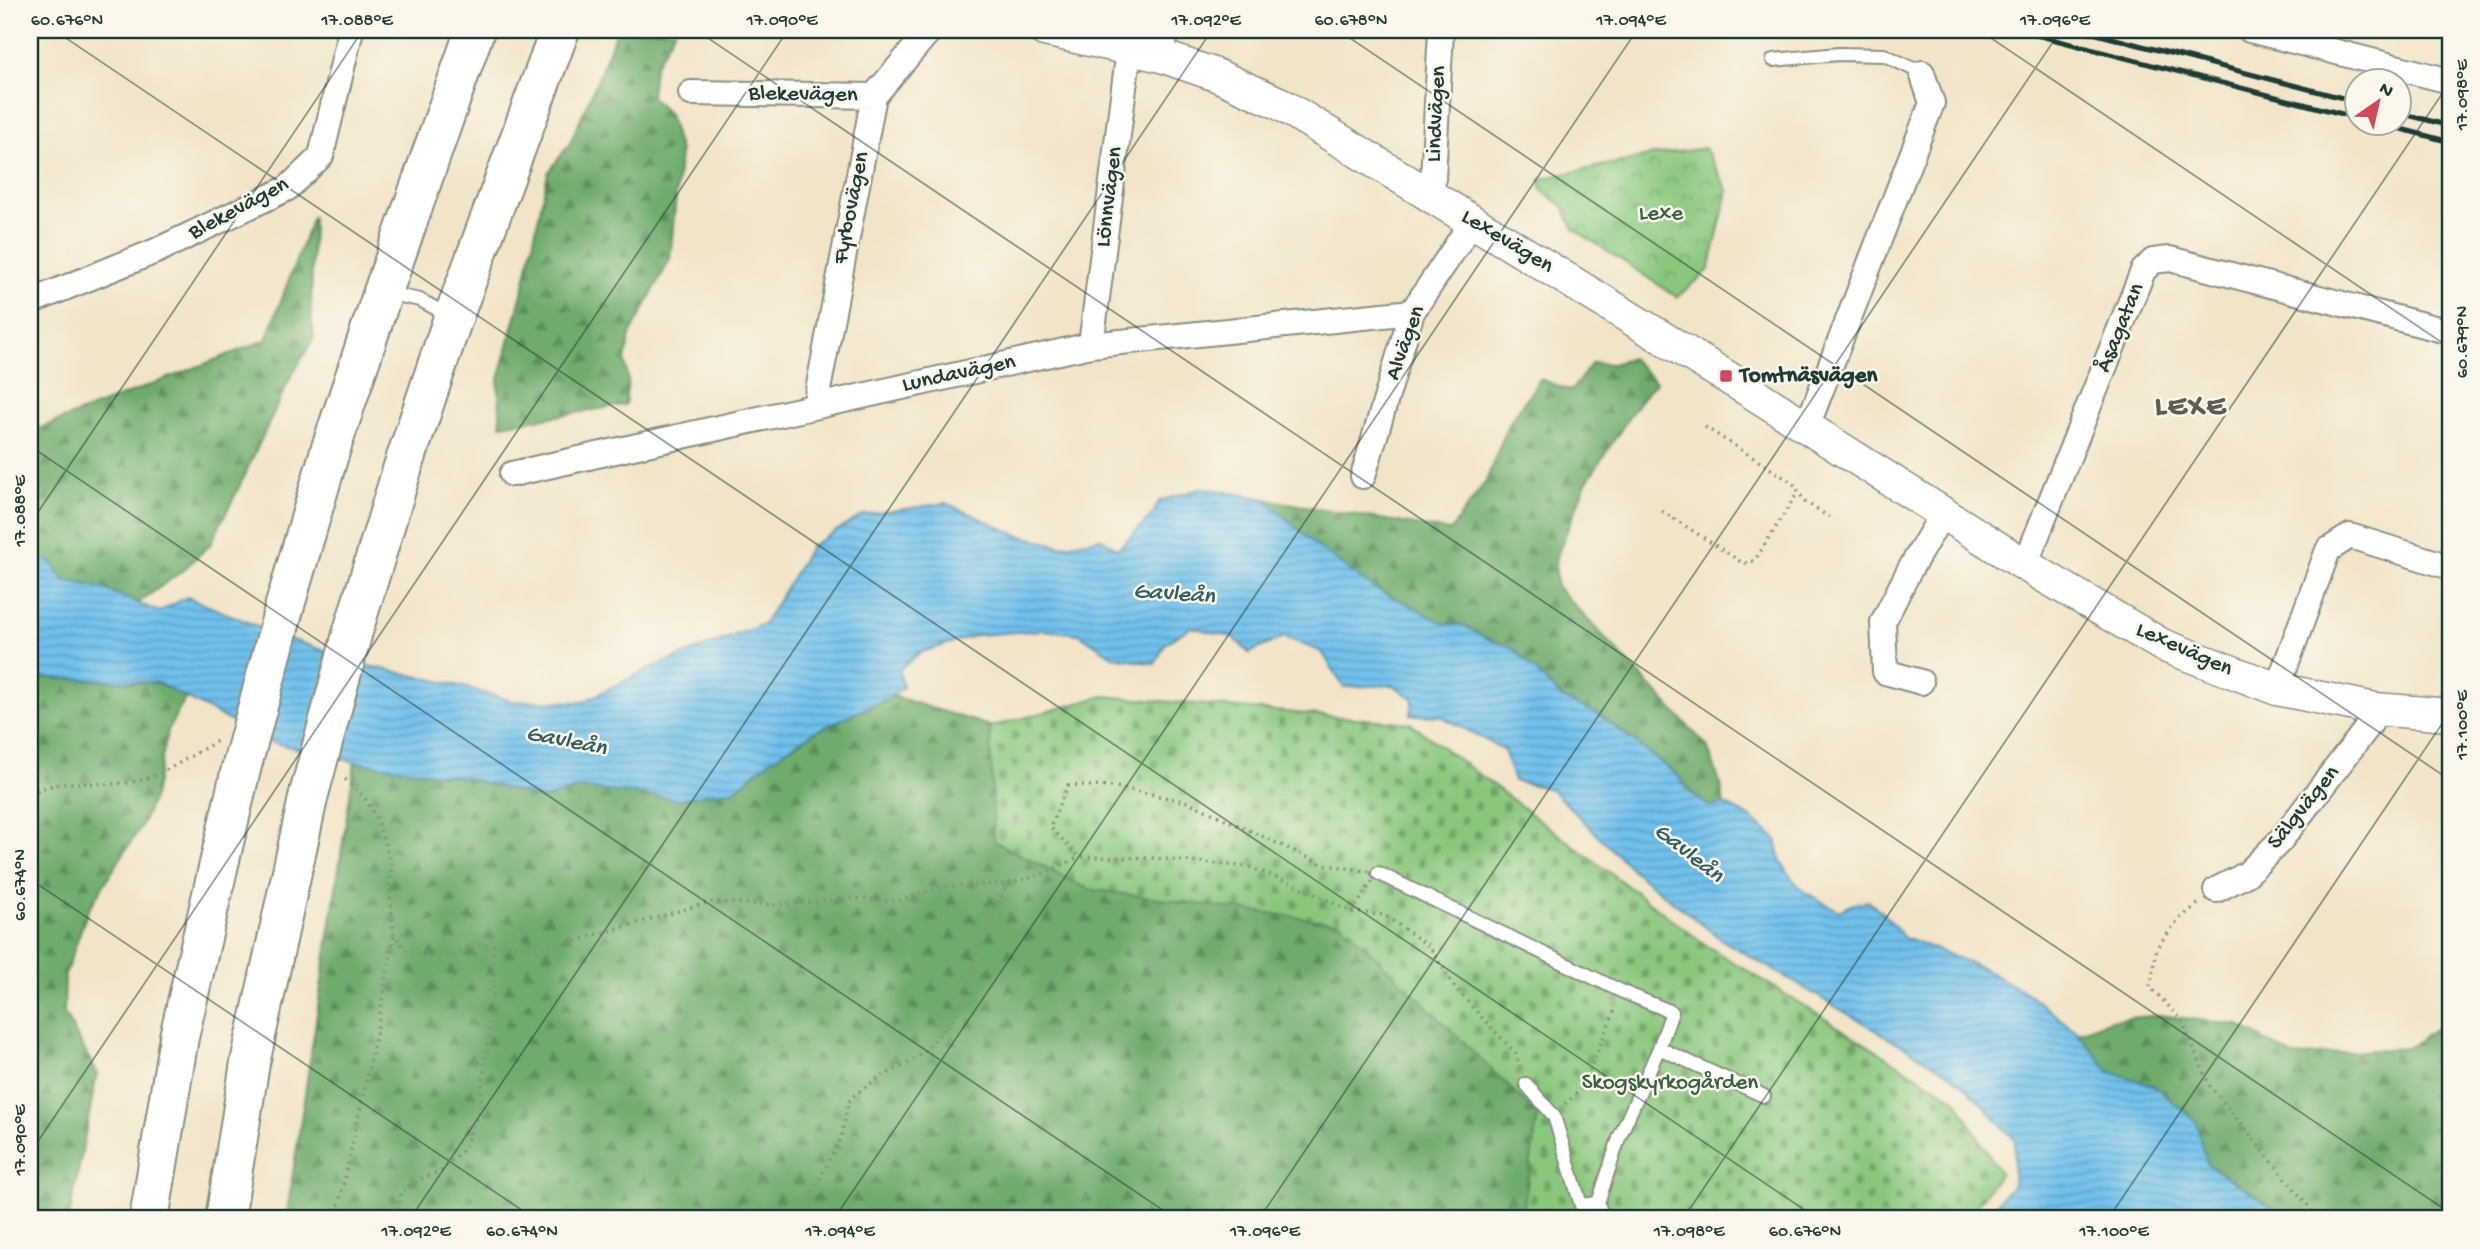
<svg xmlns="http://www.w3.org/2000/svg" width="2480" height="1249" viewBox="0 0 2480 1249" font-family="'Gochi Hand',sans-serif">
	<defs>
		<pattern id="forest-firs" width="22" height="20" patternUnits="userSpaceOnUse" patternTransform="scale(1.75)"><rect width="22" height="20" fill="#6eac6c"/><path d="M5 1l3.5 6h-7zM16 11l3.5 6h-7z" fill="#5a8d5a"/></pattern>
		<pattern id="cemetery-stones" width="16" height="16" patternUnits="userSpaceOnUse" patternTransform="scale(1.75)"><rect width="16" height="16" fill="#89c77d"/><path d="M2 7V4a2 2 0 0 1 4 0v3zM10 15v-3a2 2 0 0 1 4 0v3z" fill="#6fa367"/></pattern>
		<pattern id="park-crowns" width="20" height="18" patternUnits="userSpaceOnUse" patternTransform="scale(1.75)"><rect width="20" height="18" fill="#89c77d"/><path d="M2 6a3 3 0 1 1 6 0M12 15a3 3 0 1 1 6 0" fill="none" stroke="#6fa367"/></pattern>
		<pattern id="water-rules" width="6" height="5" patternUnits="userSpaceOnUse" patternTransform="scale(1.75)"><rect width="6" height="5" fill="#70c1ec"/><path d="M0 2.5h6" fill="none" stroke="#5b9ec0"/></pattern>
	</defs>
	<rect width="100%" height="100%" fill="#fbf7ec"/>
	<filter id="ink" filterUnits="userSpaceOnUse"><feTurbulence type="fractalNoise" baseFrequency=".0143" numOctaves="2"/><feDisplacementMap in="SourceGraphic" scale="14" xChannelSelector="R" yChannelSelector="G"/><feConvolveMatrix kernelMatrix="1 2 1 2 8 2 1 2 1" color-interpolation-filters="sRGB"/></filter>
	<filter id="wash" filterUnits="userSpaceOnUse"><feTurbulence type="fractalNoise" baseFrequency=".00686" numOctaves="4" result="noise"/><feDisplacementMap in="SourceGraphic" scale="28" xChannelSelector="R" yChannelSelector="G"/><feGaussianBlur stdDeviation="1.57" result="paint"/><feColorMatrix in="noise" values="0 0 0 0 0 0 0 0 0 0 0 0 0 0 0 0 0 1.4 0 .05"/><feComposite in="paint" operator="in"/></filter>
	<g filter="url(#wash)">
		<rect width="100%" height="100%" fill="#f2e4c9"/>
		<!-- forest -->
		<path fill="url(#forest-firs)" stroke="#467450" stroke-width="2" d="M617 30H675L654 68 651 97 669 114 680 152 670 259 630 335 625 362 628 381 625 405 501 425 498 383 524 286 548 173 570 143 597 81Z
			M313 216 311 312 314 338 288 382 239 487 210 545 182 571 138 603 102 588 64 580 51 562 34 556 30 547V432L266 340Z
			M1631 358 1656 382 1639 402 1586 483 1555 561 1557 587 1707 746 1721 785 1724 804 1710 808 1691 793 1677 775 1600 715 1562 699 1513 648 1484 637 1463 625 1443 623 1410 605 1373 588 1318 547 1265 499 1450 531 1486 481 1508 425 1540 379 1571 391 1592 363 1613 364Z
			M30 677 158 683 186 697 168 730 154 796 141 826 88 910 65 975 64 1013 97 1073 69 1219H30V1202L36 1186 30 1181Z
			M893 696 990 726 994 841 1088 889 1341 922 1538 1115 1522 1219H1365L1311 1211 1305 1219H286L355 762 467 778 545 799 580 788 679 799 735 790 769 761 817 731Z
			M2159 1015 2239 1025 2294 1057 2409 1047 2434 1029 2450 1027V1219H2283L2277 1211 2206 1163 2195 1121 2153 1085 2110 1072 2078 1033 2110 1020Z"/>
		<!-- cemetery -->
		<path fill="url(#cemetery-stones)" stroke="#548258" stroke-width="2" d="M1104 696 1410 723 1709 947 1956 1100 2000 1173 1967 1219H1522L1538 1115 1341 923 1088 889 994 841 990 727Z"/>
		<!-- park -->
		<path fill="url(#park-crowns)" stroke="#548258" stroke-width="2" d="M1705 148 1728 191 1709 270 1677 297 1574 229 1563 206 1542 191 1540 179 1654 155Z"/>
		<!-- water -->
		<path fill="url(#water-rules)" stroke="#487f90" stroke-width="2" d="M1203 488 1265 499 1318 547 1373 588 1410 605 1443 623 1463 625 1484 637 1513 648 1562 698 1600 715 1677 775 1691 793 1710 807 1724 804 1747 815 1776 839 1781 861 1794 881 1805 892 1839 911 1856 903 1868 901 1883 913 1904 937 1982 968 2029 994 2078 1033 2110 1072 2153 1085 2196 1121 2206 1163 2277 1211 2283 1219H1982L2013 1185 2015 1140 1973 1094 1947 1072 1722 940 1635 872 1551 789 1514 781 1504 750 1441 716 1411 715 1413 699 1393 685 1344 687 1322 652 1284 637 1249 653 1233 637 1191 627 1165 644 1155 664 1114 657 1079 634 1044 630 977 635 919 653 899 670 903 687 893 696 816 731 769 761 735 790 679 799 580 788 545 799 467 778 355 762 270 742 158 683 30 677V547L34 556 51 562 64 580 102 588 159 612 187 597 284 637 369 666 453 684 512 701 583 702 651 668 764 624 811 546 863 515 946 503 1017 535 1061 546 1100 538 1118 549 1153 514 1159 501Z"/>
	</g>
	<g filter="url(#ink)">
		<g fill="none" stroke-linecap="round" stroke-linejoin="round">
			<!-- service casing -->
			<g stroke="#88907e" stroke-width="16">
				<path id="service" d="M1773 60 1839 54 1884 55 1922 73
					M386 293 420 300 450 316
					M1378 873 1623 992 1672 1012 1659 1048 1619 1138 1598 1203 1603 1219
					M1659 1048 1764 1096
					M1526 1084 1554 1116 1581 1205 1598 1203"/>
			</g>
			<!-- minor casing -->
			<g stroke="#88907e" stroke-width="28">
				<path id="minor" d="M2250 30 2450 81
					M1161 56 1167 30
					M691 93 874 96
					M1432 197 1441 30
					M30 302 156 251 288 188 321 156 351 30
					M1091 345 1129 49
					M815 406 874 96 930 30
					M1805 427 1813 411 1932 103 1922 73
					M512 474 1091 345 1412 312
					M1363 476 1412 312 1473 221
					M2025 565 2143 271 2153 261 2170 259 2450 332
					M1921 682 1885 672 1883 622 1910 569 1943 513
					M2277 689 2328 550 2350 536 2450 567
					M2216 890 2247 874 2280 841 2370 724 2375 709"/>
			</g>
			<!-- tertiary casing -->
			<g stroke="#88907e" stroke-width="35">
				<path id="tertiary" d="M1044 30 1161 56 1216 75 1279 103 1748 390 2025 565 2162 645 2277 689 2375 709 2450 715"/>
			</g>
			<!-- motorway casing -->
			<g stroke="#88907e" stroke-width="42">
				<path id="motorway" d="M285 605 330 451 383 292 475 30
					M353 631 402 470 453 318 560 30
					M149 1219 179 1037 241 769
					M225 1219 250 1063 309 794"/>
			</g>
			<!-- path -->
			<path stroke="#88907e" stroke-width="3.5" stroke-dasharray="2 5" stroke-linecap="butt" d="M983 30 1018 37
				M1705 427 1793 483 1805 502 1829 517
				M1662 511 1741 562 1747 563 1755 560 1798 492
				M345 779 364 797 376 817 392 866 389 886 394 935 407 952 458 955 478 944 493 946V998L479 1111 464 1149 441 1171 418 1180 401 1192 398 1219
				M1068 785 1116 787 1188 802 1322 864 1378 873 1352 912 1296 885 1250 867 1154 858 1079 857 1050 827Z
				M30 794C68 775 88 787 126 783 159 780 190 755 219 740
				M2198 904 2180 918 2157 947 2150 987 2181 1019 2210 1086 2319 1219
				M1352 912 1384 915 1429 946 1455 988 1516 1054 1521 1070
				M493 946 554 947 710 902 777 905 851 898 899 901 939 887 1007 884 1040 875 1079 857
				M1565 1104 1582 1088 1616 1007
				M336 1219 377 1030 394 935
				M807 1219 814 1189 841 1138 848 1103 853 1096 878 1078 907 1064 925 1051 951 1021 963 1000 981 942 1007 884"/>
			<!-- service -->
			<use href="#service" stroke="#fff" stroke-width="12"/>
			<!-- minor -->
			<use href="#minor" stroke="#fff" stroke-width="24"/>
			<!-- tertiary -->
			<use href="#tertiary" stroke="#fff" stroke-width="32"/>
			<!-- motorway -->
			<use href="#motorway" stroke="#fff" stroke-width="38"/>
			<!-- rail -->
			<path stroke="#1f3d34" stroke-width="5" d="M2017 30 2358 118
				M2081 30 2358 102
				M2400 113 2450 126
				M2375 122 2450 142"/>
			<!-- motorway-bridge casing -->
			<g stroke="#88907e" stroke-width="42" stroke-linecap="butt">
				<path id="motorway-bridge" d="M241 769 285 605
					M309 794 353 631"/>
			</g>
			<!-- motorway-bridge -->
			<use href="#motorway-bridge" stroke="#fff" stroke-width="38"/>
		</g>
	</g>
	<!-- ticks -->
	<path fill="none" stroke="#1f3d34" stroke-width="2" stroke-opacity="0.45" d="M54 30 1818 1219M696 30 2450 1213M1338 30 2450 780M1979 30 2450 348M30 446 1176 1219M30 524 363 30M30 879 535 1219M30 1153 788 30M410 1219 1212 30M834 1219 1637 30M1259 1219 2061 30M1683 1219 2450 82M2108 1219 2450 712"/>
	<!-- markers -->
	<rect fill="#d1495b" stroke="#fbf7ec" stroke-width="2.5" x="1719" y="369" width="14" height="14" rx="3.5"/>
	<g text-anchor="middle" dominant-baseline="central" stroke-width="5" stroke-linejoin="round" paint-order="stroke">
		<!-- street labels -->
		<g font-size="23" fill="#1f3d34" stroke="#fbf7ec">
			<text transform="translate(803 95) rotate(1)">Blekevägen</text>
			<text transform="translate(1437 114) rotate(-87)">Lindvägen</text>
			<text transform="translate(1110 197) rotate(-83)">Lönnvägen</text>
			<text transform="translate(852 208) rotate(-79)">Fyrbovägen</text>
			<text transform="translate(239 209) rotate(-28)">Blekevägen</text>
			<text transform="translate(1507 242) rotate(31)">Lexevägen</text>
			<text transform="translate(2121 328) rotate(-68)">Åsagatan</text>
			<text transform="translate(1406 343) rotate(-70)">Alvägen</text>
			<text transform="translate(959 374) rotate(-12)">Lundavägen</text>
			<text transform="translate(2184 650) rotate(24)">Lexevägen</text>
			<text transform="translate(2304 808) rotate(-51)">Sälgvägen</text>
		</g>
		<!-- park labels -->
		<g font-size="23" fill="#3a6046" stroke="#fbf7ec">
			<text x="1661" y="214">Lexe</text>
			<text x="1670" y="1083">Skogskyrkogården</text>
		</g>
		<!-- poi labels -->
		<g font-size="23" font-weight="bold" fill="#1f3d34" stroke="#fbf7ec" text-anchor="start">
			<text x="1740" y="376">Tomtnäsvägen</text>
		</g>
		<!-- water labels -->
		<g font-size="24" font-style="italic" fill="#335e62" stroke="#fbf7ec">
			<text transform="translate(1174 595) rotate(4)">Gavleån</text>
			<text transform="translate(566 742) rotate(11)">Gavleån</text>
			<text transform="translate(1688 854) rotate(38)">Gavleån</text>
		</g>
		<!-- district labels -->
		<g font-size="30" font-weight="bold" letter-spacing="2" fill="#5f5b53" stroke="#fbf7ec">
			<text x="2191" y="408">LEXE</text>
		</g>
	</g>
	<!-- margin -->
	<rect width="2480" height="1249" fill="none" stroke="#fbf7ec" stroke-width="77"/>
	<!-- north arrow -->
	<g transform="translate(2378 102) rotate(34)"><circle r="33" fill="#fbf7ec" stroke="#a3ada2" stroke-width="2"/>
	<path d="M0-5L12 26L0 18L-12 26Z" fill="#d1495b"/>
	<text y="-10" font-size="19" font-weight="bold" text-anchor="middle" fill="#1f3d34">N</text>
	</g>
	<rect x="38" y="38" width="2404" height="1172" fill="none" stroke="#1f3d34" stroke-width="2.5"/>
	<g font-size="18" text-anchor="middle" fill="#1f3d34">
		<text x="67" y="25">60.676°N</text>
		<text x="357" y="25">17.088°E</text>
		<text x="782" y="25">17.090°E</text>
		<text x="1206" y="25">17.092°E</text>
		<text x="1351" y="25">60.678°N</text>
		<text x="1631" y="25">17.094°E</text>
		<text x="2055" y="25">17.096°E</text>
		<text transform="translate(2461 95) rotate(-90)" y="6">17.098°E</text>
		<text transform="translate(2461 342) rotate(-90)" y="6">60.679°N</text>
		<text transform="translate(19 511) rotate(-90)" y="6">17.088°E</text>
		<text transform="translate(2461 725) rotate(-90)" y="6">17.100°E</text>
		<text transform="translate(19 885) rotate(-90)" y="6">60.674°N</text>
		<text transform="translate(19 1140) rotate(-90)" y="6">17.090°E</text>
		<text x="416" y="1236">17.092°E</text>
		<text x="522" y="1236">60.674°N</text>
		<text x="840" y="1236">17.094°E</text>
		<text x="1265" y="1236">17.096°E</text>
		<text x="1689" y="1236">17.098°E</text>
		<text x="1805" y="1236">60.676°N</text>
		<text x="2114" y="1236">17.100°E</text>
	</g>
</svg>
